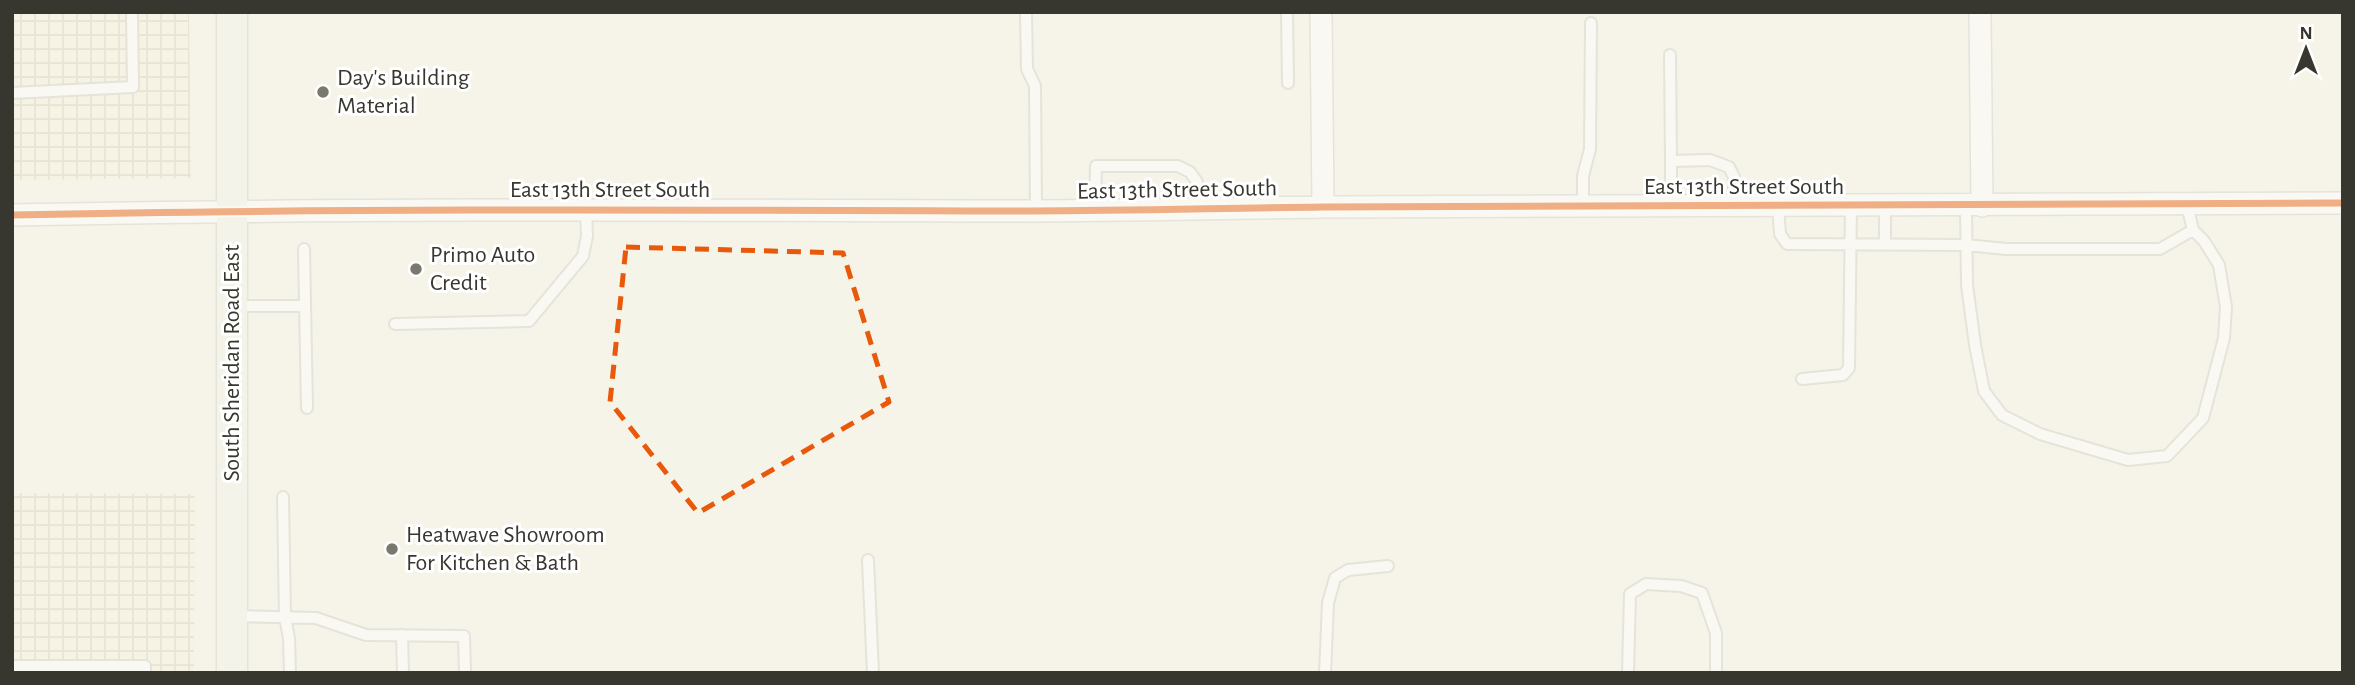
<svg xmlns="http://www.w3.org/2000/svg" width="2355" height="685" viewBox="0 0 2355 685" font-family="'Alegreya Sans',sans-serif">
	<defs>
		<pattern id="industrial-grid" width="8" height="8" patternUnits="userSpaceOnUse" patternTransform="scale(1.75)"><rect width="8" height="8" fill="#f5f2dd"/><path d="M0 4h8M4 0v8" fill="none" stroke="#d3d0be"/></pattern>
	</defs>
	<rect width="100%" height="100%" fill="#f5f4e9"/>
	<!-- industrial -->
	<path fill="url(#industrial-grid)" d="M12 12H189L191 178 12 180Z
		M12 493 195 494 194 673H12Z"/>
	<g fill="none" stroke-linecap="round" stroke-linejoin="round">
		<!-- lane casing -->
		<g stroke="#d1d0c7" stroke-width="14">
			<path id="lane" d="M1026 12 1027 69 1035 86 1036 211
				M1287 12 1288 83
				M1670 55 1671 161
				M12 93 133 87 132 12
				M1885 206V244
				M1966 206 1967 285 1975 345 1984 391 2002 415 2040 434 2128 460 2167 456 2203 418 2224 338 2226 307 2219 265 2204 241 2193 230 2187 205
				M1583 207V176L1590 149 1591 23
				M1671 207V161L1710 160 1729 167 1734 177V207
				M1778 207 1780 234 1787 244 1966 245 2006 249H2160L2193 230
				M1095 210 1096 166H1178L1190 172 1197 182 1198 209
				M304 249 307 408
				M235 306H305
				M395 324 529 321 583 256 587 236 586 210
				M1802 379 1843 375 1849 368 1851 206
				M283 497 285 617 289 638 290 673
				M868 560 873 673
				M235 616 316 618 366 635 464 636 465 673
				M402 635 403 673
				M12 666H145V673
				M1325 673 1328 603 1335 578 1348 570 1388 566
				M1628 673 1630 594 1646 584 1681 586 1702 593 1716 633V673"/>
		</g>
		<!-- street casing -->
		<g stroke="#d1d0c7" stroke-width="24">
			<path id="street" d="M1321 12 1323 207
				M1980 12 1982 206
				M12 215C352 208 691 210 1031 211 1129 211 1226 208 1324 207 1663 205 2003 207 2343 203"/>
		</g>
		<!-- secondary casing -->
		<g stroke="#d1d0c7" stroke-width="33">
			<path id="secondary" d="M232 12V673"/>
		</g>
		<!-- lane -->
		<use href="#lane" stroke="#fefdfc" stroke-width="10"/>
		<!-- street -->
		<use href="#street" stroke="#fefdfc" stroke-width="21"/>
		<!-- secondary -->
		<use href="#secondary" stroke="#f1f1ec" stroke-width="30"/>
		<!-- cycleway casing -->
		<g stroke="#fff" stroke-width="11">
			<path id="cycleway" d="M12 215C352 208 691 210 1031 211 1129 211 1226 208 1324 207 1663 205 2003 207 2343 203"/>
		</g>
		<!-- cycleway -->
		<use href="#cycleway" stroke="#e8590c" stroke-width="7"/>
	</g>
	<!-- marked area -->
	<path d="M0 0H2355V685H0ZM626 247 843 253 889 402 698 513 610 402Z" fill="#f5f4e9" fill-opacity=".55" fill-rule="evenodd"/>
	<path fill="none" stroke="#e8590c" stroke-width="5" stroke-dasharray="14 9" stroke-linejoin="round" d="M626 247 843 253 889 402 698 513 610 402Z"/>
	<!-- markers -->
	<g fill="#7a7970" stroke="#fff" stroke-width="2.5">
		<circle cx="323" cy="92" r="7"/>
		<circle cx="416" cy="269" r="7"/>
		<circle cx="392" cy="549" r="7"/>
	</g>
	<g text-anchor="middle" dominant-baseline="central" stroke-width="6" stroke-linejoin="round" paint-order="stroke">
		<!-- poi labels -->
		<g font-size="24" fill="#38372f" stroke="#fff" text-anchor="start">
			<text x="337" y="78">Day's Building<tspan x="337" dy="28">Material</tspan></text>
			<text x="430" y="255">Primo Auto<tspan x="430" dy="28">Credit</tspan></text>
			<text x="406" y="535">Heatwave Showroom<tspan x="406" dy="28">For Kitchen &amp; Bath</tspan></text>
		</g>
		<!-- street labels -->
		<g font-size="24" fill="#38372f" stroke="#fff">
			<text x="1744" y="187">East 13th Street South</text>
			<text x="610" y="190">East 13th Street South</text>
			<text transform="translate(1177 190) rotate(-1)">East 13th Street South</text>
			<text transform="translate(232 363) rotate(-90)">South Sheridan Road East</text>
		</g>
	</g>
	<!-- border -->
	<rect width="2355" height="685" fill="none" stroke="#38372f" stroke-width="28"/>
	<!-- north arrow -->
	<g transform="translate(2306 49)" stroke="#ffffff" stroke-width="5" paint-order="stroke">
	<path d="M0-5L12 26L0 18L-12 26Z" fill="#38372f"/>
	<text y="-10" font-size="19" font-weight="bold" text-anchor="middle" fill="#38372f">N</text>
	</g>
</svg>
